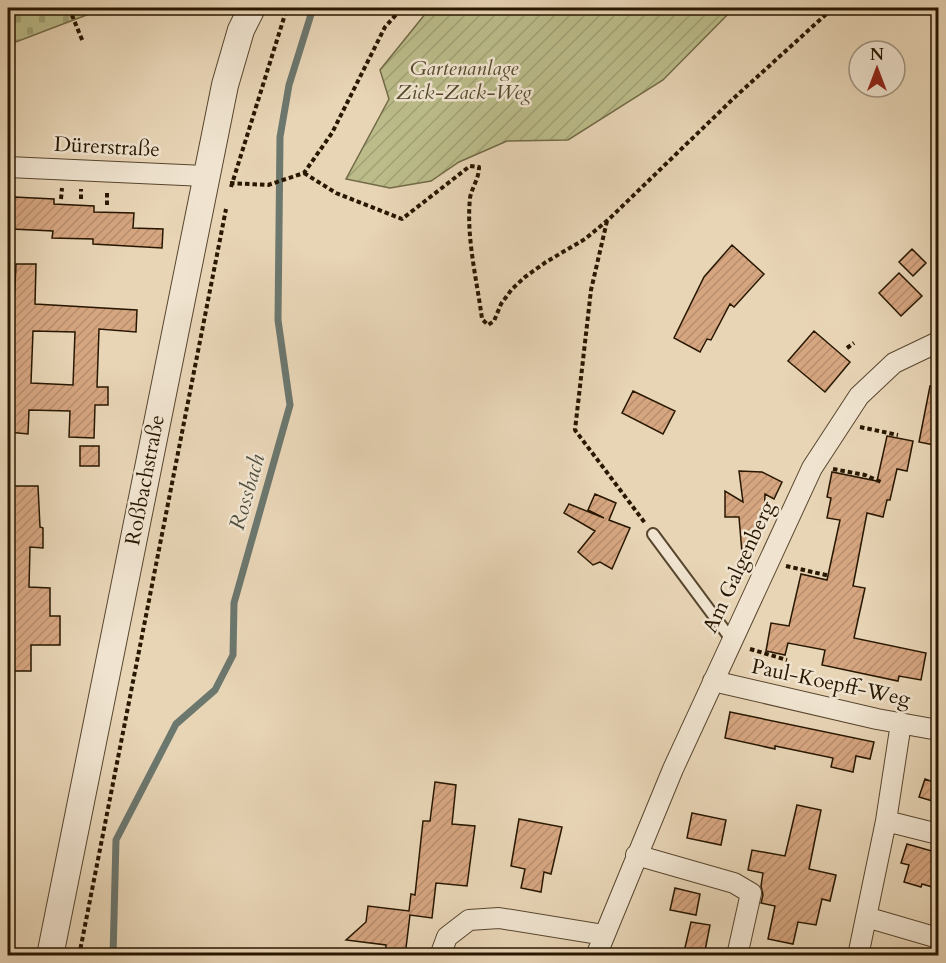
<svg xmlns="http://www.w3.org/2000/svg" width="946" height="963" viewBox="0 0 946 963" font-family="Cardo,serif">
	<defs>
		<pattern id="cemetery-stones" width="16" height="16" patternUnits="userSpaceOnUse" patternTransform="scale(1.5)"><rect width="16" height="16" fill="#bbbc8a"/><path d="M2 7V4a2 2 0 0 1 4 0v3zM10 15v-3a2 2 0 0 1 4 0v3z" fill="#a1a175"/></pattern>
		<pattern id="garden-furrows" width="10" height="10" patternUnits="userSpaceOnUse" patternTransform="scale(1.5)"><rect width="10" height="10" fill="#bbbc8a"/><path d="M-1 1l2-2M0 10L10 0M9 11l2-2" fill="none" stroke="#a1a175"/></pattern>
		<pattern id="building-hatch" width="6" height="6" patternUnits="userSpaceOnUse" patternTransform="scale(1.5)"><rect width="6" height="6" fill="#d6a681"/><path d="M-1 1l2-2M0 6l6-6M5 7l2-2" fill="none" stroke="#b88e6e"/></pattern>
	</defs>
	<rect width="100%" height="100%" fill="#e8d5b6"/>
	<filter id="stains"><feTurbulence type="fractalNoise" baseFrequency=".00333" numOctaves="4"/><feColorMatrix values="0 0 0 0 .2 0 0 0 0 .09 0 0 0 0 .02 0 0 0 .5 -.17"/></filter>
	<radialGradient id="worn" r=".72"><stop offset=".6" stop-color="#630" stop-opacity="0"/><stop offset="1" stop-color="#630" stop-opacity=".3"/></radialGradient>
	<!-- cemetery -->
	<path fill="url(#cemetery-stones)" stroke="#726a46" stroke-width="1.5" d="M8 8H105L8 45Z"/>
	<!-- garden -->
	<path fill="url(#garden-furrows)" stroke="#726a46" stroke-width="1.5" d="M430 8H734L663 80 568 140 507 141 459 162 431 181 390 188 346 179 389 99 380 70Z"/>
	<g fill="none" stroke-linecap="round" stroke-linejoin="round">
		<!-- stream -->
		<path stroke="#6c776e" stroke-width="7" d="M113 956 116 840 176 724 215 690 233 655 234 603 290 405 278 320 280 137 289 85 313 8"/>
	</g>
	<!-- building -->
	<path fill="url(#building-hatch)" stroke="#281701" stroke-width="1.5" fill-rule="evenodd" d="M14 197 54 199V204L94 206V212L134 213 133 228 163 229 162 248 93 244V239L52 238 53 231 12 229Z
		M732 245 764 274 734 307 730 304 711 340 707 339 700 352 674 338 704 277Z
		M912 249 926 263 913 276 899 262Z
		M16 264H36L35 304 137 310 136 332 99 329 97 387H108V405H95L94 438 69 437 70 411 29 410 28 434 8 432V304H14ZM33 331 75 332 73 385 31 383Z
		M899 273 922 296 901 316 879 293Z
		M814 331 850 362 825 392 788 361Z
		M930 386 939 387V446L919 442Z
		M633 391 675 411 663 434 622 413Z
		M887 436 913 441 907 471 897 469 890 500H887L883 517 867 513 853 586 865 588 854 638 926 653 921 680 899 676 898 681 822 665 825 650 788 643 785 655 766 651 771 623 789 626 801 574 827 580 840 520 827 518 831 498 827 497 832 472 877 481Z
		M80 446H99V466H80Z
		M739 471 762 472 782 482 774 499 765 494 764 520 742 553 739 517H725V491L743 502Z
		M8 486H38L40 527 43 528V548L30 547 29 587 50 588V616H60V645H31V671H8V636H11L12 567H8Z
		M595 494 616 503 609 520 630 528 612 569 600 562 593 565 578 552 595 531 564 513 569 504 604 518 588 510Z
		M730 712 874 742 870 759 856 756 853 772 831 767 833 758 775 746V749L725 738Z
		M925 779 939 784V803L919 797Z
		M435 782 456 785 452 824 475 826 467 886 436 883 432 918 410 915 405 956H385L386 945 346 940 366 922 368 906 409 911 411 894 415 895 423 821H430Z
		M797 805 821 810 809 869 836 875 830 901 822 899 816 925 798 922 793 944 768 939 775 906 761 903 763 895 761 886 763 873 748 870 752 850 785 856Z
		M692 813 726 820 721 845 687 838Z
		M519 819 562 827 551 874 544 872 541 892 521 888 525 869 511 866Z
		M907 844 939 853V889L922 884 921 887 904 882 909 865 901 863Z
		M675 888 700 894 696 915 670 910Z
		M691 922 710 925 704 956H683Z"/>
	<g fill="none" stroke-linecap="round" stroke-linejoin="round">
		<!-- service casing -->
		<g stroke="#58462e" stroke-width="14">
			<path id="service" d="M653 534 731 639"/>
		</g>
		<!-- minor casing -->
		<g stroke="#58462e" stroke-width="22">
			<path id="minor" d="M8 167 205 176
				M713 681 877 719 938 730
				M886 821 938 834
				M636 855 734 883 751 893 737 956
				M866 917 938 938
				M440 956 447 937 469 920 499 918 604 935
				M596 956 673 769 812 468 859 396 894 363 938 342
				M858 956 886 821 901 723"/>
		</g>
		<!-- tertiary casing -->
		<g stroke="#58462e" stroke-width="28">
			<path id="tertiary" d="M50 956 225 85 241 30 252 8"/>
		</g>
		<!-- path -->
		<path stroke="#281701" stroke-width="4" stroke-dasharray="4.5 3" stroke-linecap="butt" d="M69 8 83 42
			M304 173 336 193 402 219 470 166 479 167C479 179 472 187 470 198 466 238 477 280 482 319L488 325 494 321 501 304 512 289 525 277 546 262 585 239 608 220 735 97 833 8
			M230 183 268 185 304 173 332 133 385 27 402 8
			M231 187 287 8
			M61 199 62 188
			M81 199V189
			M107 205V190
			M607 221 591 290 575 430 645 523
			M847 348 854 343
			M860 427 898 435
			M833 469 865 475 881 482
			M786 566 830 576
			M750 649 787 660
			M79 956 226 209"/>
		<!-- service -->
		<use href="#service" stroke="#f0e4d0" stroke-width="10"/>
		<!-- minor -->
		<use href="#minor" stroke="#f0e4d0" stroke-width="20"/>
		<!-- tertiary -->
		<use href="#tertiary" stroke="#f0e4d0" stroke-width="26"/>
	</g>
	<g text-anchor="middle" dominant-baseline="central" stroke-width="5" stroke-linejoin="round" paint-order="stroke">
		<!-- park labels -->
		<g font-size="21" font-style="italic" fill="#54492a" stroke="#f0e4d0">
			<text x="464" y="68">Gartenanlage<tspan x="464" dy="24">Zick-Zack-Weg</tspan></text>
		</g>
		<!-- street labels -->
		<g font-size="21" fill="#281701" stroke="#f0e4d0">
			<text transform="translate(107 147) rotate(3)">Dürerstraße</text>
			<text transform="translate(145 480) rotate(-79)">Roßbachstraße</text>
			<text transform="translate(739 567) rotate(-65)">Am Galgenberg</text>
			<text transform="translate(831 683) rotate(12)">Paul-Koepff-Weg</text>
		</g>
		<!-- water labels -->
		<g font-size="22" font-style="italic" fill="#504f41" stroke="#f0e4d0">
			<text transform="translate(247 492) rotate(-74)">Rossbach</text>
		</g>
	</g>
	<!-- margin -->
	<rect width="946" height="963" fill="none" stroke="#e8d5b6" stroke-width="30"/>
	<rect x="9" y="9" width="928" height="945" fill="none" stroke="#281701" stroke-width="3"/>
	<rect x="15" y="15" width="916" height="933" fill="none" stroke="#281701" stroke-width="1.5"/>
	<!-- north arrow -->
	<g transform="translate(877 69)"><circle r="28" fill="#f0e4d0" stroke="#a0927d" stroke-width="1.5"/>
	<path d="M0-4.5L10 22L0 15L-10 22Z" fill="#8f2418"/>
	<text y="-9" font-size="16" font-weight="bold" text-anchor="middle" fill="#281701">N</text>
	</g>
	<rect width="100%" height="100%" filter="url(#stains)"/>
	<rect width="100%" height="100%" fill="url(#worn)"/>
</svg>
